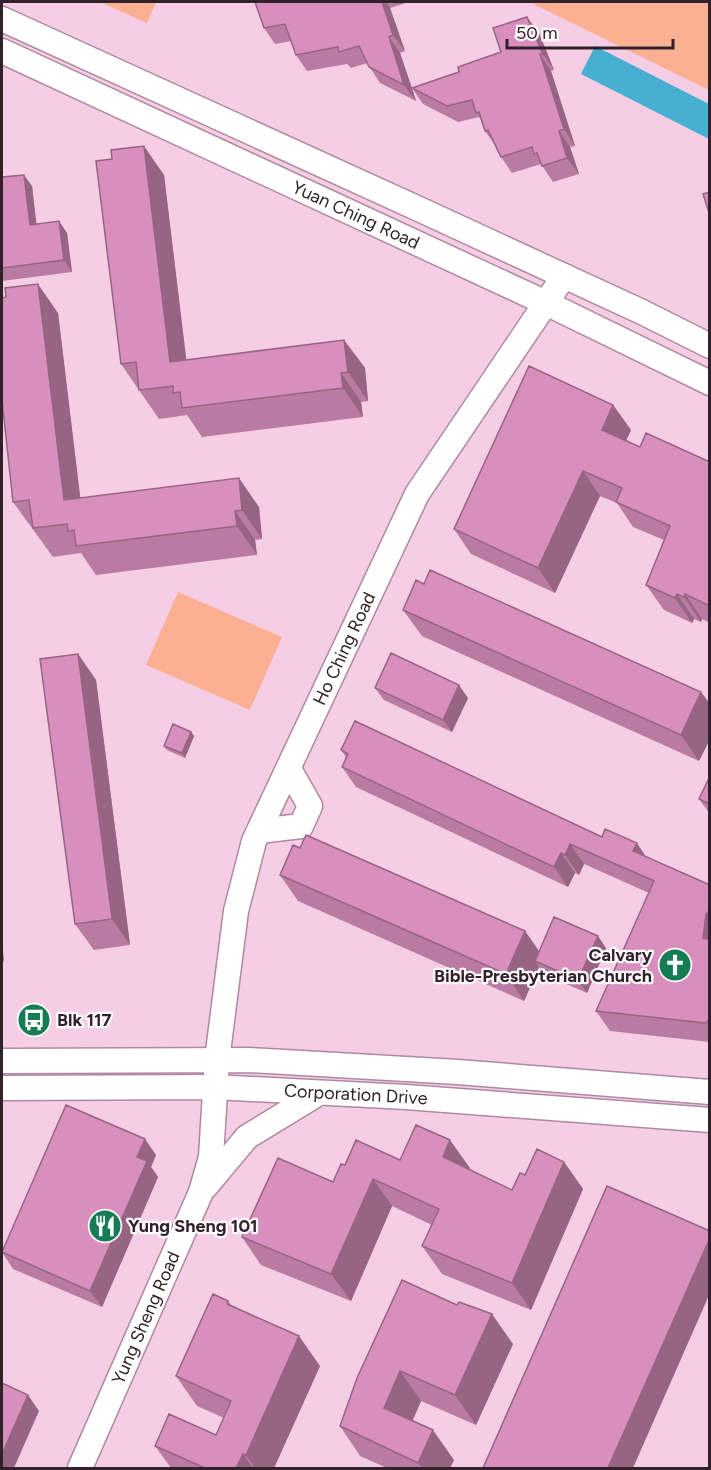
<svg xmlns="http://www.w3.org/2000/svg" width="711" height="1470" viewBox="0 0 711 1470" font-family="Figtree,sans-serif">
	<rect width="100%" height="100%" fill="#f5cee5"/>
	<!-- green -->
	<path fill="#fcb093" d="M100 2H156L147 23Z
		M529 2H709V90Z
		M178 592 282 637 250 710 146 665Z"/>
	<!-- water -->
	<path fill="#47b0d1" d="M595 46 709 104V139L581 74Z"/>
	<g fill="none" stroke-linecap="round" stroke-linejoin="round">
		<!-- minor casing -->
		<g stroke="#ae899f" stroke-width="27">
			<g id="minor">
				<path d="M2 19 421 210 642 312 710 346"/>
				<path id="s1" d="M2 51 546 303 710 383"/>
				<path d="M259 831 301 826 310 806 289 769"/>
				<path d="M2 1061 249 1060 458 1072 710 1092"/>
				<path id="s2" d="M2 1088 215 1087 406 1097 710 1120"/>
				<path d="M206 1186 247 1137 319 1093"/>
				<path id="s3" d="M80 1468 201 1192 211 1157 217 1060 236 911 254 841 417 494 564 276"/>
			</g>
		</g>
		<!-- minor -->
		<use href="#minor" stroke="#fff" stroke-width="24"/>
	</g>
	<!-- wall -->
	<path fill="#ba7ba3" d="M255 2H409L390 8 405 51 400 53 412 88 459 72 539 33 554 70 551 71 575 146 570 147 579 174 553 182 541 164 512 173 501 157 495 145 485 131 481 120 479 117 458 122 423 104 412 88 416 101 380 83 367 63 351 68 347 64 307 71 296 55 291 41 275 44 264 28Z
		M112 159 164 175 186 360 344 340 365 368 368 401 361 402 363 417 202 437 187 415 159 419 121 364Z
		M2 177 32 186 36 224 67 233 72 272 2 281Z
		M6 297 58 313 80 498 259 507 262 539 255 540 257 555 96 575 81 553 53 557 13 502Z
		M613 405 631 430 626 441 640 447 710 462V623L702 619 701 622 694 619 692 623 664 610 646 585 664 540 633 527 617 503 600 496 555 593 471 554 454 529Z
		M403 610 701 692 710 704V739L699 761 422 636Z
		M78 654 96 680 130 945 94 950 75 924Z
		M375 688 468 698 452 732 384 700Z
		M191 732 194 736 185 758 167 750 164 746Z
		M341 750 646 857 710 885V1042L610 1031 596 1011 649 893 584 864 579 875 575 873 568 887 356 787 342 767 346 757Z
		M710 776V814L699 799Z
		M300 848 525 931 539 951 606 948 587 993 543 974 539 967 524 1001 298 901 280 875Z
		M156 1155 151 1167 158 1177 102 1307 13 1269 2 1252Z
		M400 1160 470 1168 469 1169 512 1190 525 1175 564 1162 583 1189 531 1310 442 1274 422 1246 432 1225 392 1206 351 1301 261 1265 242 1237 333 1182 345 1165Z
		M228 1301 232 1306 320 1366 274 1468H171L155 1446 216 1435 224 1418 197 1406 176 1376Z
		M513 1344 476 1425 421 1401 413 1420 454 1460 450 1468H387L360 1456 340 1426 357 1378Z"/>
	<!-- shaded-wall -->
	<path fill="#976484" d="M382 2H386L390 8 405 51 393 35Z
		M527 17 539 33 554 70 543 54Z
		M389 37 400 53 416 101 404 85Z
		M540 54 551 71 575 146 564 129Z
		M559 131 570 147 579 174 567 158Z
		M144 146 164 175 190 390 170 362Z
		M24 175 32 186 38 237 30 225Z
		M59 221 67 233 72 272 64 260Z
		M38 284 58 313 84 528 64 500Z
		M344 340 365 368 368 401 348 372Z
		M341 373 361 402 363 417 343 388Z
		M613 405 631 430 619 455 602 430Z
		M583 471 600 496 555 593 538 568Z
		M239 478 259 507 262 539 242 510Z
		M235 511 255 540 257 555 237 526Z
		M677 594 694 619 692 623 675 598Z
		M685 594 702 619 701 622 684 597Z
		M78 654 96 680 130 945 112 919Z
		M459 685 468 698 452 732 443 720Z
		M701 692 710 704V739L699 761 681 735Z
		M191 732 194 736 185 758 182 753Z
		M637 843 650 863 633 851Z
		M570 844 584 864 579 875 565 855Z
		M561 853 575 873 568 887 554 867Z
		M710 910V948L703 938 706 914Z
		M525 931 543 957 535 961 539 967 524 1001 506 974Z
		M598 936 606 948 587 993 578 980Z
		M2 938 4 962 2 958Z
		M145 1139 156 1155 151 1167 158 1177 102 1307 90 1291 137 1157Z
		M450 1140 470 1168 462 1184 443 1157Z
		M564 1162 583 1189 531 1310 512 1283Z
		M373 1179 392 1206 351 1301 331 1274Z
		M710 1238V1293L633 1468H608Z
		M492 1314 513 1344 476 1425 455 1395Z
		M299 1336 320 1366 274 1468H255L246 1455Z
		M400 1371 421 1401 405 1437 384 1408Z
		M28 1395 39 1411 14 1468H2V1454Z
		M433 1430 454 1460 450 1468H422L418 1463Z
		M243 1454 253 1468H236Z"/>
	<!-- building -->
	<path fill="#d88fbd" stroke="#976484" stroke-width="1.5" d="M255 2H382L393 35 389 37 404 85 369 67 359 46 339 52 338 47 296 55 285 24 264 28Z
		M527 17 543 54H540L564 129 559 131 567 158 542 166 537 153 534 154 532 147 501 157 488 130 485 131 479 112 476 113 472 100 447 106 412 88 459 72 458 67 501 52 493 28Z
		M144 146 170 362 344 340 348 372 341 373 343 388 182 408 180 392 173 393V386L139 390 136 362 121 364 96 161 112 159 111 150Z
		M24 175 30 225 59 221 64 260 2 268V177Z
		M710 192V216L703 194Z
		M38 284 64 500 239 478 242 510 235 511 237 526 76 546 74 530 68 531 67 524 33 528 29 500 13 502 2 400V298L6 297 5 288Z
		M529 366 613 405 602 430 640 447 646 433 710 462V606L685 594 684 597 677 594 675 598 646 585 670 526 616 502 622 488 583 471 538 568 454 529Z
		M430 570 701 692 681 735 403 610 416 580 424 584Z
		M391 653 459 685 443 720 375 688Z
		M78 654 112 919 75 924 40 659Z
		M355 721 602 837 605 829 637 843 633 851 710 885V910L706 914 703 938 710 939V1019L705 1023 596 1011 654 881 570 844 565 855 561 853 554 867 342 767 348 754 341 750Z
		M173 724 191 732 182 753 164 746Z
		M710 776V804L699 799Z
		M306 835 525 931 506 974 280 875 293 845 300 848Z
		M554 917 598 936 578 980 535 961Z
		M66 1105 145 1139 137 1157 147 1161 90 1291 2 1252Z
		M416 1125 450 1140 443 1157 512 1190 520 1173 525 1175 537 1149 564 1162 512 1283 422 1246 439 1209 373 1179 331 1274 242 1237 278 1158 333 1182 341 1164 345 1165 356 1140 400 1160Z
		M607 1186 710 1231V1238L608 1468H483Z
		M402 1280 457 1305 459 1302 492 1314 455 1395 400 1371 384 1408 433 1430 418 1463 340 1426 357 1378Z
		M213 1294 228 1301 227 1304 299 1336 246 1455 243 1454 236 1468H205L155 1446 169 1414 216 1435 231 1401 176 1376Z
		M2 1383 28 1395 2 1454Z"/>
	<!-- icons -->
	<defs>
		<g id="church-disc" transform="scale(1.725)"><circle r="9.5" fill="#167c56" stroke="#fffbfd"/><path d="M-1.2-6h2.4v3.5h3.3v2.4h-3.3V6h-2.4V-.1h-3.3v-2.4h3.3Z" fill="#fff"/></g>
		<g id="bus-disc" transform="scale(1.725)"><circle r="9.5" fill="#167c56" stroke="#fffbfd"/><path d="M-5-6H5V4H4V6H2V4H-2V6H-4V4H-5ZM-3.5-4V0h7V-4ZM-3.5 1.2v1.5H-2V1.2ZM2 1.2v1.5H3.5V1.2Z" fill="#fff"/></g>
		<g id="restaurant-disc" transform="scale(1.725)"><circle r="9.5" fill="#167c56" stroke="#fffbfd"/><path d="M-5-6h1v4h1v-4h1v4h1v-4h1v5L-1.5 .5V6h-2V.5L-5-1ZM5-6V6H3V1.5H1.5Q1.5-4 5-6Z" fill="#fff"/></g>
	</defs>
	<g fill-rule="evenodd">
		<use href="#church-disc" x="675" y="965"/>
		<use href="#bus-disc" x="34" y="1020"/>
		<use href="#restaurant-disc" x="105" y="1226"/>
	</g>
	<g text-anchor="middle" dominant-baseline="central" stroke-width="4.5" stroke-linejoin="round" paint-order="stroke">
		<!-- street labels -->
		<g font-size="18" fill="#30212a" stroke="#fffbfd">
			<text stroke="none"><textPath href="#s1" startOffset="390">Yuan Ching Road</textPath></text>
			<text stroke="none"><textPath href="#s3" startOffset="870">Ho Ching Road</textPath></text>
			<text stroke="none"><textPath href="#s2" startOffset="354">Corporation Drive</textPath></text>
			<text stroke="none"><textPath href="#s3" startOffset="164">Yung Sheng Road</textPath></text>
		</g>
		<!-- poi labels -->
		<g font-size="18" font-weight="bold" fill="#30212a" stroke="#fffbfd" text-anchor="start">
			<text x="652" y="955" text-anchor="end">Calvary<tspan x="652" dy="21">Bible-Presbyterian Church</tspan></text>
			<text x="57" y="1020">Blk 117</text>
			<text x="128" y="1226">Yung Sheng 101</text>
		</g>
	</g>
	<!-- border -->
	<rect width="711" height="1470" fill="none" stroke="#30212a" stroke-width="6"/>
	<!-- scale -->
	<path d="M507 39v9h166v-9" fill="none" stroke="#30212a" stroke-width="3"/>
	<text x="516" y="39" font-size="18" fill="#30212a" stroke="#fffbfd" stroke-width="4.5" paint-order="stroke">50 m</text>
</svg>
